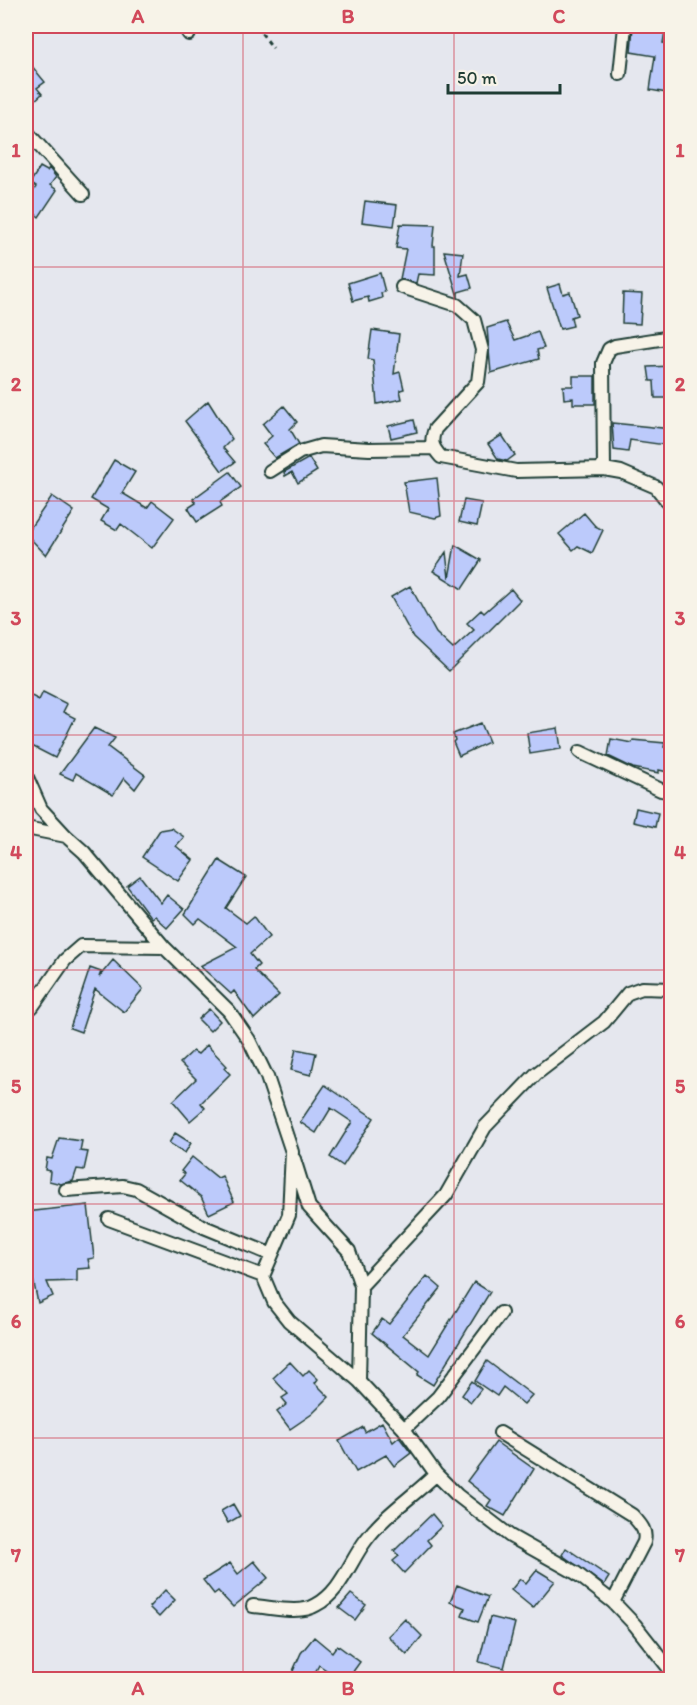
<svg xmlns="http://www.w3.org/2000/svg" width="697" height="1705" viewBox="0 0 697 1705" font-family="Itim,sans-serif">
	<rect width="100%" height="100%" fill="#e5e7ee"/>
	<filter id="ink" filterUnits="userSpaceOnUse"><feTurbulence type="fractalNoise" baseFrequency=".0167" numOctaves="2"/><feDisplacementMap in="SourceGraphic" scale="12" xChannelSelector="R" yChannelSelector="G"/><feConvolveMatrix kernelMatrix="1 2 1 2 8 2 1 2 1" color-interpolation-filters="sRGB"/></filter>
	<g filter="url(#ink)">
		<!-- building -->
		<path fill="#bccafb" stroke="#1f3d34" stroke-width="1.5" d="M633 26H666L663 43 672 44 667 93 650 90 655 56 631 52Z
			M26 59 45 82 37 88 42 94 26 108Z
			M40 167 47 171 49 168 56 177 50 185 57 190 39 217 34 213 26 222V202L36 187 30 183Z
			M365 201 397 205 394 226 362 222Z
			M400 224 435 225 433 246H435V275L418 274 416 283 400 279 406 249 396 248Z
			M444 251 463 253 460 276 468 274 472 288 458 292V297Z
			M380 273 385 292 381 293 382 298 369 302 368 297 353 301 348 283Z
			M560 284 563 294 570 292 577 315 571 317 573 326 560 329 547 288Z
			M623 293 642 294 640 324 622 323Z
			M506 322 515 340 538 332 544 348 537 350 539 359 491 373 487 328Z
			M372 330 399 334 394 374 400 372 404 389 400 390 402 399 377 404 373 360 368 359Z
			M672 366V398H655L654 381H650L648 367Z
			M573 376H595V404H573V398L564 399 563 386H573Z
			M208 401 232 439 223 448 235 462 222 471 185 421Z
			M284 406 297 422 290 429 299 444 275 458 263 444 272 436 263 424Z
			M414 420 417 432 391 438 388 426Z
			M612 423 672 429V446L630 440 628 452 614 450Z
			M502 435 515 455 507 461 498 459 488 444Z
			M309 458 317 471 298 483 292 472 285 476 284 472Z
			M114 460 135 472 122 493 147 508 152 501 174 518 152 548 121 524 117 530 101 521 108 509 91 499Z
			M230 472 241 487 220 502 222 506 197 522 188 508 196 503 193 499Z
			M437 478 441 516 435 518 409 512 404 482Z
			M52 496 74 511 46 555 26 534Z
			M464 500 482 503 477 526 459 522Z
			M584 513 595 526 603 530 592 553 578 546 573 550 559 534Z
			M455 545 481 560 462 589 433 571 446 552 449 578Z
			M410 586 436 633 453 649 474 630 467 623 481 610 484 613 511 589 520 600 449 671 413 637 391 597Z
			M43 692 67 704 63 712 75 718 55 758 26 743V693L39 700Z
			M481 723 489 742 459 756 453 742 455 740 453 734Z
			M94 728 115 738 108 747 145 775 135 789 124 778 113 795 76 773 73 780 60 774Z
			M558 728 561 749 530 754 527 733Z
			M611 739 632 743 633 740 665 743 664 747 672 748V773L659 770V773L633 768 608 756Z
			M636 808 658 813 655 827 633 822Z
			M171 828 184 837 176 846 193 860 178 881 142 857 160 830Z
			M219 860 246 877 226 908 246 923 254 916 269 937 250 954 259 965 254 970 279 995 254 1019 234 991 231 994 200 966 237 947 200 919 195 924 185 914Z
			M140 876 161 903 167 895 184 909 167 928 154 916 151 918 127 886Z
			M113 960 143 989 124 1012 95 989 81 1032 70 1028 90 968 101 972 99 977Z
			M209 1009 220 1021 210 1031 198 1019Z
			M207 1045 227 1066 224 1068 230 1074 201 1103 205 1108 190 1121 173 1101 196 1079 180 1063 193 1051 198 1054Z
			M296 1049 316 1053 311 1075 291 1070Z
			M325 1085 374 1118 343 1166 330 1157 352 1122 331 1108 316 1133 300 1122Z
			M175 1133 191 1143 185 1153 169 1143Z
			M59 1138 82 1141 80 1151 88 1152 84 1170 77 1169 73 1181 61 1184 49 1181 50 1171 45 1170 47 1158 52 1159Z
			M192 1157 218 1178 222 1176 234 1202 209 1214 201 1197 180 1180 185 1174 181 1171Z
			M88 1205 94 1258 88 1259 90 1268 77 1269V1281L47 1282 53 1296 38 1303 30 1265 26 1212Z
			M427 1276 441 1288 403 1335 429 1355 474 1282 490 1292 433 1385 417 1375 419 1372 372 1333 382 1319 389 1324Z
			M487 1361 532 1395 524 1404 503 1387 497 1396 475 1381Z
			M290 1362 303 1376 309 1370 318 1379 315 1383 329 1397 312 1414 290 1429 277 1412 287 1404 282 1398 288 1394 273 1378Z
			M472 1381 481 1389 471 1402 462 1395Z
			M382 1422 393 1442 399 1437 411 1453 394 1466 386 1455 356 1472 339 1441 363 1427 365 1432Z
			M496 1442 534 1469 505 1516 487 1506 491 1500 467 1481Z
			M233 1504 240 1516 228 1523 221 1511Z
			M432 1514 442 1526 427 1540 431 1545 404 1573 393 1561 399 1556 394 1551Z
			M566 1548 609 1577 604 1585 562 1555Z
			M254 1561 268 1578 233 1607 218 1591 214 1594 203 1580 230 1563 238 1574Z
			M537 1570 555 1581 533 1608 511 1590 520 1579 526 1584Z
			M457 1585 488 1597 478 1622 462 1616 465 1608 450 1602Z
			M165 1590 175 1600 159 1617 149 1607Z
			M351 1594 366 1605 355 1620 339 1608Z
			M490 1617 515 1623 504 1668 479 1662Z
			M405 1619 422 1636 407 1655 388 1636Z
			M314 1637 332 1652 337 1645 360 1662 347 1680H341L319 1665 311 1680H289L301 1653Z"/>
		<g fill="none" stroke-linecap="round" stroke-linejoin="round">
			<!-- street casing -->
			<g stroke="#1f3d34" stroke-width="16">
				<path id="street" d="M184 26 189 34
					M620 74 625 26
					M26 131 83 194
					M402 287 457 305 474 320 482 350 478 382 435 429C430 442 432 447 441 457L516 471 604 469 621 472 656 487 672 507
					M604 469 603 363 609 349 615 346 672 337
					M270 471 300 452 321 446 369 449 433 448
					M580 752 661 790 672 792
					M26 775 41 809 66 836
					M26 828 66 836 84 852 164 947 229 1011 249 1040 267 1077 292 1152 289 1215 263 1276 274 1302 289 1321 359 1381 404 1429 436 1474 457 1495 510 1536 576 1573 613 1602 635 1625 672 1672
					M32 1007 65 960 81 946 164 947
					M294 1159 309 1207 349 1251 361 1286 359 1381
					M66 1190 123 1186 136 1189 204 1227 270 1254
					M109 1219 263 1276
					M361 1286 446 1195 485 1127 536 1074 604 1022 628 993 642 988 672 989
					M404 1429 438 1397 501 1313
					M500 1433 632 1515C640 1524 647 1530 644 1542L613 1602
					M253 1606C271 1607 300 1615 316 1605 341 1592 350 1561 366 1540 385 1514 414 1496 436 1474"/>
			</g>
			<!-- path -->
			<path stroke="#1f3d34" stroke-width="3" stroke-dasharray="4.5 4.5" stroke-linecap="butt" d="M256 26 273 48"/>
			<!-- street -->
			<use href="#street" stroke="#f7f3e8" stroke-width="12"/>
		</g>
	</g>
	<!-- grid -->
	<path fill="none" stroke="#d1495b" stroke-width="1.5" stroke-opacity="0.55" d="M243 26V1680M454 26V1680M26 267H672M26 501H672M26 735H672M26 970H672M26 1204H672M26 1438H672"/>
	<!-- margin -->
	<rect width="697" height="1705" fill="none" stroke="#f7f3e8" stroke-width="66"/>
	<!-- scale -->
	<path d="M448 84v9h112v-9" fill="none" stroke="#1f3d34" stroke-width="3"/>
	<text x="457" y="84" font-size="18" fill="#1f3d34" stroke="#f7f3e8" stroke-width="4.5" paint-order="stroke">50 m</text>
	<rect x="33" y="33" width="631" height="1639" fill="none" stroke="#d1495b" stroke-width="2"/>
	<g font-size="20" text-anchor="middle" font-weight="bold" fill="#d1495b">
		<text x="138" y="23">A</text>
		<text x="348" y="23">B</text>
		<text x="559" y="23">C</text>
		<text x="16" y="157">1</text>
		<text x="680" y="157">1</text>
		<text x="16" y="391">2</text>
		<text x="680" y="391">2</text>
		<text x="16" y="625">3</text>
		<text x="680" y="625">3</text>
		<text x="16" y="859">4</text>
		<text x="680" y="859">4</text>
		<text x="16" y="1093">5</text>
		<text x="680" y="1093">5</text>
		<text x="16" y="1328">6</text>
		<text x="680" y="1328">6</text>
		<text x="16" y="1562">7</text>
		<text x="680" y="1562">7</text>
		<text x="138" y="1695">A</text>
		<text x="348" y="1695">B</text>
		<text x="559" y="1695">C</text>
	</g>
</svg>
